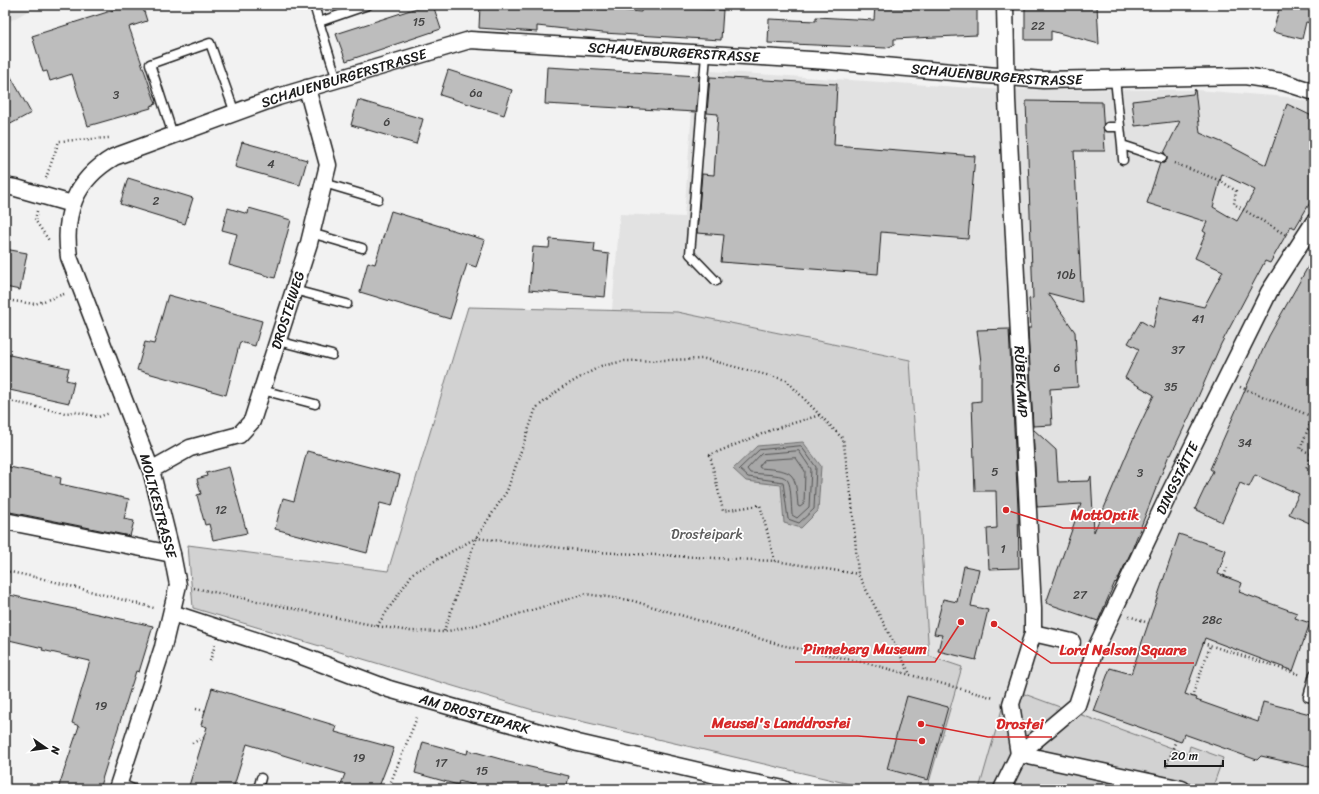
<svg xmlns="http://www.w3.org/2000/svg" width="1319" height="794" viewBox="0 0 1319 794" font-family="Sriracha,sans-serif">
	<rect width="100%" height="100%" fill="#f2f2f2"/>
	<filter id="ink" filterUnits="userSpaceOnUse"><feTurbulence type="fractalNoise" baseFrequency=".025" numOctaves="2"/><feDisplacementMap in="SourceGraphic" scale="8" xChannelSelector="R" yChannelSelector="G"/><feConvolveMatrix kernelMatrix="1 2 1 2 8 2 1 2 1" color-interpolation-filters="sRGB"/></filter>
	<g filter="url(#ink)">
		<!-- built -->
		<path fill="#e2e2e2" d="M5 5H38L5 24Z
			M695 70 990 89 1197 90 1287 97 1314 103V789H927L962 667 929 656 910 360 677 312 612 310 620 214 684 217Z"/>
		<!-- green -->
		<path fill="#d2d2d2" stroke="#777" d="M468 307 677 312 910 360 929 656 962 667 927 789H871L533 710 193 608 188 545 388 571Z
			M1008 688 1188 754 1190 746 1223 758 1212 789H979Z"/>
		<!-- water -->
		<path fill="#a8a8a8" stroke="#707070" d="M803 442 821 466 818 511 801 528 784 523 781 485 746 481 733 469 757 446Z"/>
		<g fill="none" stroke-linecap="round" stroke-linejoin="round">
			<!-- shore -->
			<path stroke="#545454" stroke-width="1" d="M801 446 816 467 814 509 799 523 788 519 783 482 748 477 739 469 759 450Z
				M799 451 811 469 809 507 797 518 792 515C789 471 794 477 750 473L747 469 761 454Z
				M796 458 805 471 804 504 800 507 798 506C795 471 795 471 760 468L759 466 764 460Z"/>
		</g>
		<!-- building -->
		<path fill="#bdbdbd" stroke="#1c1c1c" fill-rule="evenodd" d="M115 5H142L147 21 129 27 156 104 150 106 151 108 88 126 72 74 50 81 47 71 43 72 32 36 117 9Z
			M426 5H433L441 29 346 61 336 34Z
			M480 5H561L641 12 642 5 723 10 721 40 603 33 537 26V32L479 28Z
			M875 5H977V35L894 39V45L886 48 768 43 769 19 816 21V17L874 20Z
			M1025 5H1097L1099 44 1051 31V40H1025Z
			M1280 5H1314L1311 23 1306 22 1302 39 1273 32Z
			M5 66 31 113 5 127Z
			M547 67 699 76 696 112 545 104Z
			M448 70 512 90 504 115 440 95Z
			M710 77 837 84 834 145 975 156 968 239 881 232 878 274 721 262 724 235 697 233 702 174 714 175 718 114 707 113Z
			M1195 89 1200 133 1226 144 1266 165 1287 104 1314 117V196L1295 228 1291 226 1270 263 1265 261 1221 344 1191 413 1171 455H1169L1131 552 1116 583 1115 582 1098 621 1046 603 1081 504 1037 507 1033 429 1056 450 1058 482 1089 481 1091 476 1094 532 1134 437 1154 395 1125 378 1139 349 1128 343 1141 321 1153 328 1160 297 1204 307 1223 271 1195 258 1206 233 1203 231 1207 222 1147 203 1160 163H1164L1167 160V156L1164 153 1180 121 1135 126 1132 101 1193 94ZM1222 174 1255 190 1237 221 1213 207Z
			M358 100 423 119 416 144 351 125Z
			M1026 101 1102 102 1105 151H1074L1082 302 1048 293 1075 332 1078 387 1050 389 1052 425 1033 426 1028 328H1031L1029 299 1033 298Z
			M242 142 307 160 300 185 235 167Z
			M128 178 193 198 185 224 120 204Z
			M228 208 248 214 249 208 291 220 275 278 229 265 237 234 222 230Z
			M391 211 485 240 476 267 467 264 450 319 360 292 368 262 375 264Z
			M550 239 595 243 594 252 609 254 605 297 529 290 533 247 549 248Z
			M5 249 27 253 20 290 5 287Z
			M1314 256V525L1289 514 1299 494 1255 475 1249 487 1240 483 1222 522 1195 509 1213 471 1210 469 1269 336Z
			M168 295 262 321 255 346 240 342 226 395 137 370 145 342 154 344Z
			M1009 329 1018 508 1019 568 989 569 987 529 997 528 996 491H975L972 402 981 401V362L977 330Z
			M5 354 69 368 66 380 74 382 69 403 5 389Z
			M307 451 400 475 392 506 380 503 367 553 275 529 283 498 294 501Z
			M5 466 61 478 60 484 129 499 124 519 134 521 130 536 5 511Z
			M229 467 247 533 213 540 209 524 205 525 197 495 201 494 197 479 207 476 206 473Z
			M1179 534 1226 550 1218 574 1242 583 1239 592 1297 613 1295 618 1310 623 1293 671 1205 638 1185 694 1197 698 1196 700 1258 722 1263 702 1314 715V768L1261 756 1257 760 1184 734 1181 742 1094 711 1110 668 1131 674Z
			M964 566 979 569 971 606 988 610 976 660 938 651 942 635 934 634 943 599 957 602Z
			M5 594 153 626 139 672 136 671 99 789H58L79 726 72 723 90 661 42 650 43 648 9 640 10 637 5 636Z
			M212 688 337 726 335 732 394 748 378 789H339L345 774 247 744 233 789H188L207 727 201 725Z
			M907 696 948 707 928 780 887 769Z
			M423 742 467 754 468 750 504 760V761L569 776 566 789H487L459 781 458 785 415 773Z"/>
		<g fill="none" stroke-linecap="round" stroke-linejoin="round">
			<!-- lane casing -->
			<g stroke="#1c1c1c" stroke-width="11">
				<path id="lane" d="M314 5 319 22
					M706 55 690 254 716 281
					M1115 79 1122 145 1162 158
					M337 80 319 22 368 5
					M1108 127H1120
					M173 135 150 64 210 43 235 113
					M1122 145 1123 160
					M324 183 378 199
					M311 233 362 248
					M294 290 347 304
					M278 341 332 355
					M262 390 315 404
					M1314 674 1308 697 1314 698
					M119 783 133 789
					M258 789 261 778"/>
			</g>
			<!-- street casing -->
			<g stroke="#1c1c1c" stroke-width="19">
				<g id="street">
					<path id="s1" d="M1005 5 1007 100 1033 609V633L1011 704 1019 754"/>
					<path d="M5 186 16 188 72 204"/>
					<path id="s2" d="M151 470 190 448 239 435 252 421 309 243 328 165 307 88"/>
					<path d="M5 521 172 554"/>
					<path id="s3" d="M172 613 294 653 389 689 578 743 729 778 784 789"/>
					<path d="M1033 633 1072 642"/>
					<path d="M1019 754 1182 789"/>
					<path id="s4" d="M117 789 163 647 178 585 172 554 151 470 69 257C63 213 75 180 114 157L278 97 470 40 828 61 1043 80 1245 76 1283 82 1314 92"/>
					<path id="s5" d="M1002 789 1019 754 1077 705 1095 650 1168 496 1269 292 1314 222"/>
				</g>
			</g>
			<!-- path -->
			<path stroke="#1c1c1c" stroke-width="2.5" stroke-dasharray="1 3" stroke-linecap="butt" d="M1174 163 1221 181 1236 191 1234 204 1286 235
				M46 178 59 141 109 138
				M37 211 35 220 50 242
				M5 300 35 304 64 294
				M1240 387 1313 417 1300 449 1312 454 1306 469 1314 472
				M5 400 65 413 77 412 98 417 110 413
				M775 561 760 505 723 511 710 455 774 429 820 415
				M5 571 40 578 154 608
				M1224 576 1227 568
				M194 588 377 626 410 631 444 632 499 620 585 594 630 600 781 645 867 663 994 698
				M1129 616 1148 623
				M377 626 413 573 476 538 596 552 775 561 858 574
				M444 631 476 538 507 491 536 408 563 387 601 366 625 361 705 359 786 380 843 439 852 502 858 574 910 674
				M1203 643 1301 675
				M210 661 215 645
				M1192 697 1210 646
				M196 709 205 711
				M192 743 204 738
				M1166 767 1176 740
				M388 789 418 715"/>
			<!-- lane -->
			<use href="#lane" stroke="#fff" stroke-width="8"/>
			<!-- street -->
			<use href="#street" stroke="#fff" stroke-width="16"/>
		</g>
	</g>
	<g text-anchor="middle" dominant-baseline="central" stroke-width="3.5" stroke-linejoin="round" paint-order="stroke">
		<!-- number labels -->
		<g font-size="12" fill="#444">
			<text x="419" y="22">15</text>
			<text x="1038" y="26">22</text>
			<text x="476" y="93">6a</text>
			<text x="116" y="95">3</text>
			<text x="387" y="122">6</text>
			<text x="271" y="164">4</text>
			<text x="156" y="201">2</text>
			<text x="1066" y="275">10b</text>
			<text x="1198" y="319">41</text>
			<text x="1178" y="350">37</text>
			<text x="1057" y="368">6</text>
			<text x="1171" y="387">35</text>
			<text x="1245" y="443">34</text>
			<text x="995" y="472">5</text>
			<text x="1140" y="473">3</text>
			<text x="221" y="510">12</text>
			<text x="1003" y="549">1</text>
			<text x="1080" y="595">27</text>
			<text x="1212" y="620">28c</text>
			<text x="101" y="706">19</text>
			<text x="359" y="758">19</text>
			<text x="441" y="763">17</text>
			<text x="482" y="771">15</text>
		</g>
		<!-- street labels -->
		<g font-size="14" fill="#1c1c1c" stroke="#fff">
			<text stroke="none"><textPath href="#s4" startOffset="1256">SCHAUENBURGERSTRASSE</textPath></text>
			<text stroke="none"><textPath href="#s4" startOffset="1580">SCHAUENBURGERSTRASSE</textPath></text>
			<text stroke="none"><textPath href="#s4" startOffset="920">SCHAUENBURGERSTRASSE</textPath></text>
			<text stroke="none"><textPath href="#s2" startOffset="231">DROSTEIWEG</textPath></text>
			<text stroke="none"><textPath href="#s1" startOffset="377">RÜBEKAMP</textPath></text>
			<text stroke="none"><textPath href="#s5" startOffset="363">DINGSTÄTTE</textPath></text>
			<text transform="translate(158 506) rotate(75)">MOLTKESTRASSE</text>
			<text stroke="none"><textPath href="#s3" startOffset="319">AM DROSTEIPARK</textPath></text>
		</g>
		<!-- park labels -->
		<g font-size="14" fill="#5c5c5c" stroke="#fff">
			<text x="707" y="534">Drosteipark</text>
		</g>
	</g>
	<!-- callouts -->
	<path fill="none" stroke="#d62828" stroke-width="1.5" d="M1006 510L1063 528H1147M961 622L935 662H795M994 624L1051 663H1194M922 741L858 736H704M921 724L988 737H1052"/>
	<g fill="#d62828" stroke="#fff" stroke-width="1.5">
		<circle cx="1006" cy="510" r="4"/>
		<circle cx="961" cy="622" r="4"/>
		<circle cx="994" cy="624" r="4"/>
		<circle cx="922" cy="741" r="4"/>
		<circle cx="921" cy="724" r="4"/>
	</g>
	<g font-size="15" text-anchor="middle" font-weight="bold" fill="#d62828" stroke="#fff" stroke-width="3.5" stroke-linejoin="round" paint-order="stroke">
		<text x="1105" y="520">MottOptik</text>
		<text x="865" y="654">Pinneberg Museum</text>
		<text x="1123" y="655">Lord Nelson Square</text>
		<text x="781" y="728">Meusel's Landdrostei</text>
		<text x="1020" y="729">Drostei</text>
	</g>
	<!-- margin -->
	<rect width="1319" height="794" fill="none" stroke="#fff" stroke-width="20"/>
	<rect x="10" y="10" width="1299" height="774" fill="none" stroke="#1c1c1c" stroke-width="1.5" filter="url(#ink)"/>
	<!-- north arrow -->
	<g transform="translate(46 748) rotate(103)" stroke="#ffffff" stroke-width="3" paint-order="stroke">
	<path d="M0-3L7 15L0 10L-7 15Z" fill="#1c1c1c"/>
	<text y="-6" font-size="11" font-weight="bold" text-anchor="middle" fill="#1c1c1c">N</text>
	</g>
	<!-- scale -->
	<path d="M1165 760v6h58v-6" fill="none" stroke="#1c1c1c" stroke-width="2"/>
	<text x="1171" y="760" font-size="12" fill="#1c1c1c" stroke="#ffffff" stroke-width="3" paint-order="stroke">20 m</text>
</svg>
